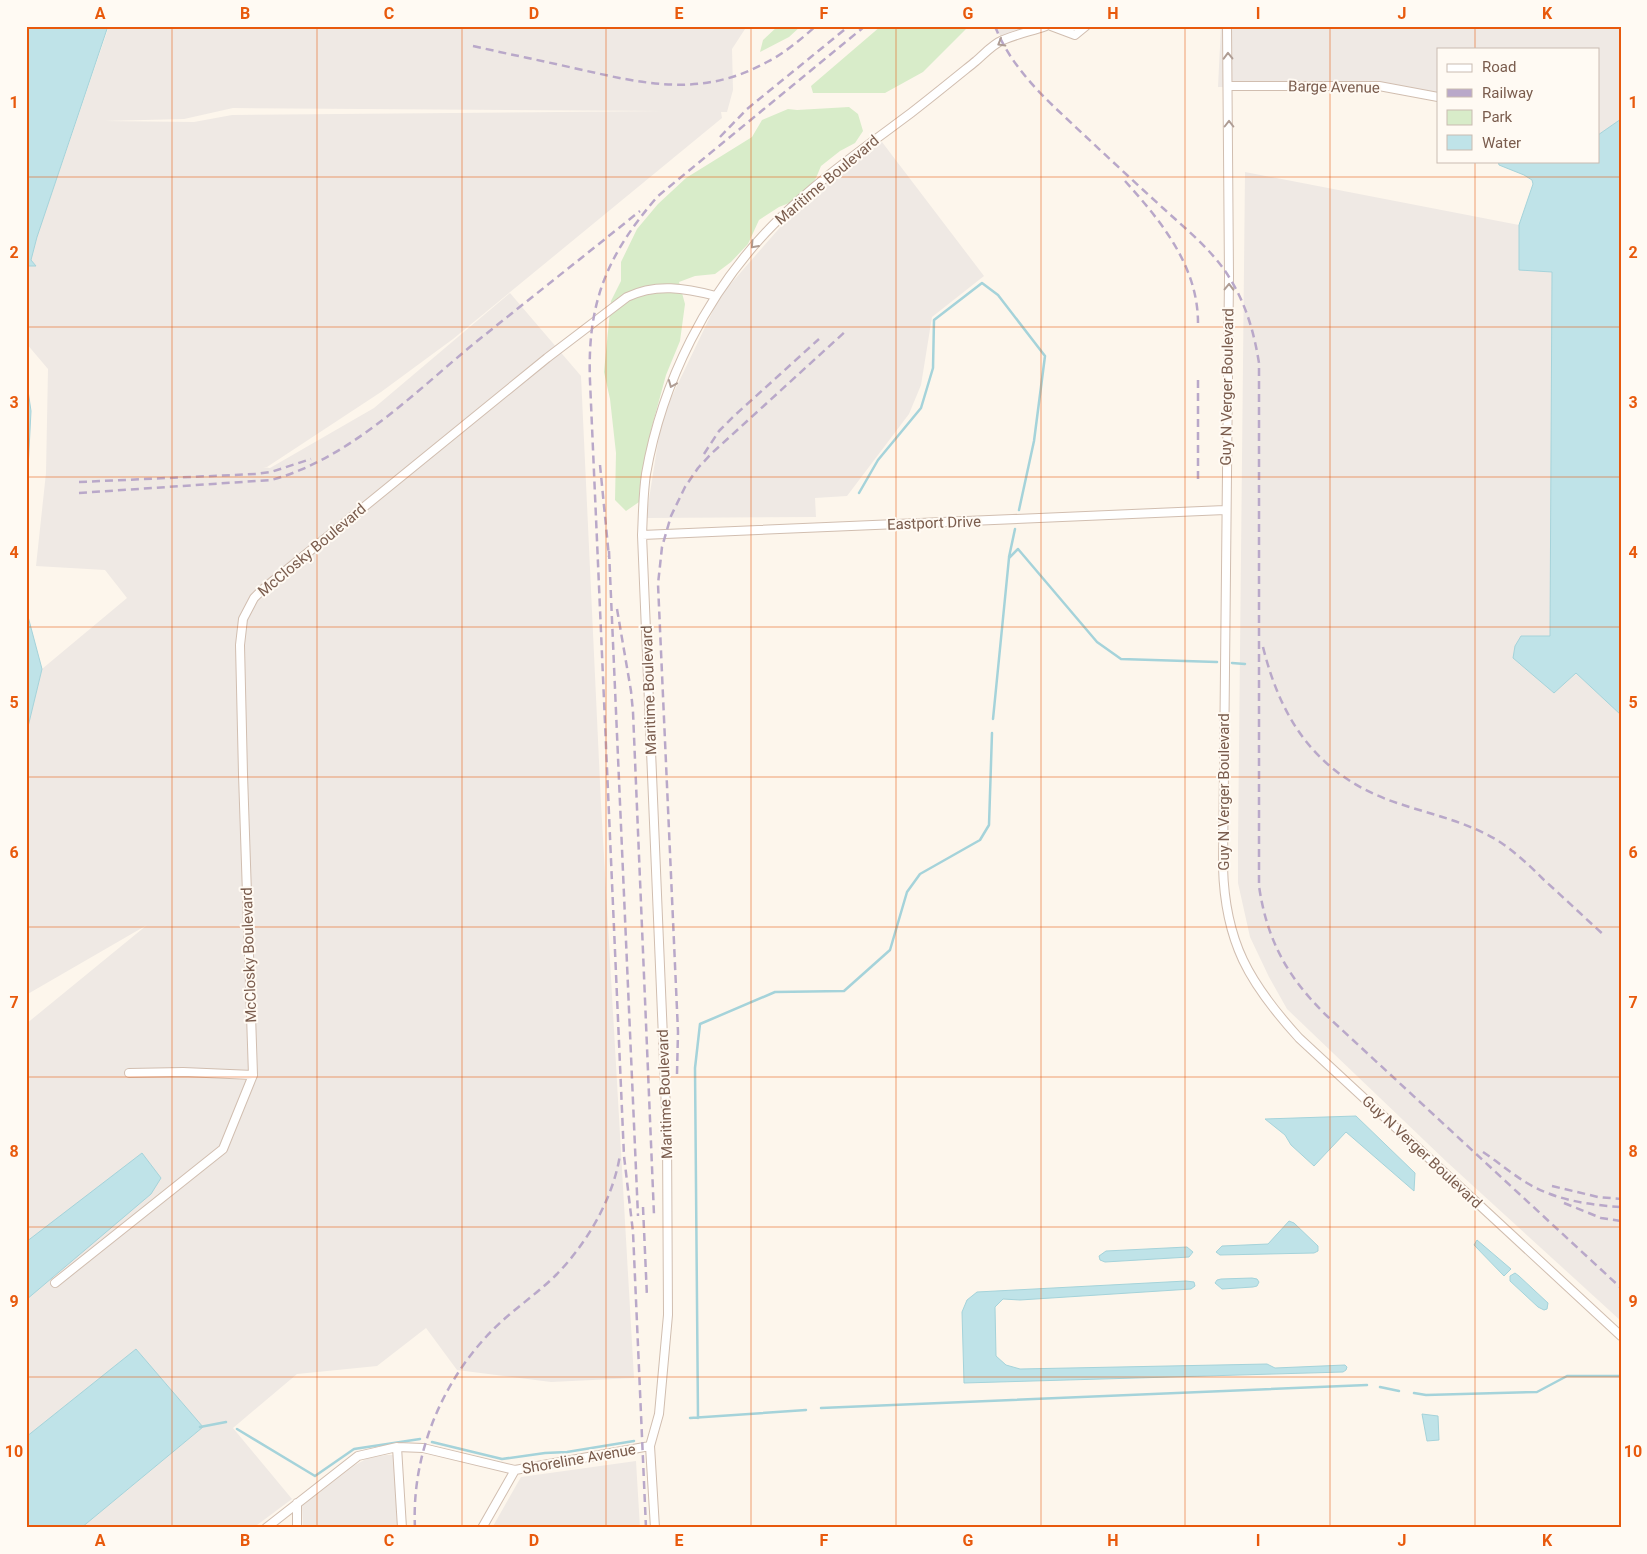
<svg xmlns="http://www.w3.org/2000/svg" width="1647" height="1554" viewBox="0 0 1647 1554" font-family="Roboto,sans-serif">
	<rect width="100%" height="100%" fill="#fdf6ec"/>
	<!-- industrial -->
	<path fill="#efe9e4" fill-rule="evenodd" d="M109 26H747L732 49 733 90 727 112H721L722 118 453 339 381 392 267 467H263L270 468 374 408 510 293 581 376 601 804 634 1378 551 1382 457 1370 426 1328 377 1366 297 1374 233 1428 292 1499 253 1528H81L203 1427 136 1349 26 1437V1024L147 925 26 995V735L42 669 127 598 105 570 36 566 46 473 48 369 26 343V266H36L31 260 37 237ZM233 108 664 111H665L232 115 194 122 104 121 184 119Z
		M991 26H1041L1004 39Z
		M1221 26H1621V119L1598 135V49H1438V98L1396 89 1218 87Z
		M882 142 984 276 932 317 921 385 909 414 847 496 815 498 816 517 646 518 662 417 720 296 783 224 808 197 820 187Z
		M1245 172 1519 225V270L1552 271 1550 636 1519 664 1527 668 1554 693 1576 673 1621 715V1321L1448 1163 1287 1009 1269 977 1250 937 1238 883V844Z
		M386 1455H394L397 1528H303L302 1506 355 1465 368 1458Z
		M636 1461 640 1528H492L521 1477Z"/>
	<!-- green -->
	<path fill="#d8ecc9" d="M778 26H801L789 37 760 52 763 40Z
		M881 26H969L923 72 885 93H813L811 86Z
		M849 107 858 114 863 131 855 143 840 151 821 166 816 178 802 198 779 207 759 220 748 244 731 262 715 274 695 276 679 282 685 304 680 341 666 375 651 430 640 485 639 502 626 511 615 500 616 453 610 399 604 372 611 301 621 281V262L637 229 658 204 686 178 752 137 762 120 788 109 797 110Z"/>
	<!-- water -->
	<path fill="#bfe3e8" stroke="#a5d3da" d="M26 26H108L37 237 31 260 36 266H26Z
		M1621 119V715L1576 673 1554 693 1513 658 1515 646 1521 636H1550L1552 272 1519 270V225L1533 184 1532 180 1524 175 1499 165 1498 161H1598V135Z
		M26 377 31 411 26 508Z
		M26 609 42 669 26 735Z
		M1356 1116 1415 1173 1414 1191 1346 1132 1314 1166 1291 1145 1285 1135 1265 1119Z
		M142 1153 161 1178 151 1194 26 1300V1242Z
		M1289 1221 1294 1223 1318 1246V1251L1314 1253 1220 1255 1216 1252 1222 1246 1268 1244Z
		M1477 1240 1511 1269 1504 1276 1474 1245Z
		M1187 1247 1193 1252 1189 1257 1105 1262 1100 1260 1099 1256 1106 1251Z
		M1515 1273 1519 1276 1548 1303 1547 1309 1544 1310 1538 1307 1510 1281V1276Z
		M1252 1278 1257 1279 1259 1282 1257 1286 1253 1287 1222 1289 1215 1283 1217 1280 1221 1279Z
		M1186 1281 1194 1282 1195 1286 1191 1289 1020 1300 1003 1299 995 1307 996 1356 1006 1365 1020 1369 1267 1364 1275 1368 1345 1365 1347 1367 1346 1370 1343 1372 964 1383 962 1312 967 1300 977 1292Z
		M136 1349 203 1427 81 1528H26V1437Z
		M1422 1414 1438 1416 1439 1440 1427 1441Z"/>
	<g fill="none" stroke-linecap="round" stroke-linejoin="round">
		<!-- stream -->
		<path stroke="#a5d3da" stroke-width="2.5" d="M859 493 878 460 921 408 933 368 934 320 982 283 998 295 1045 356 1034 441 1019 510
			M1009 557 1015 529
			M1232 663 1245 664
			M993 719 1009 558 1018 549 1097 642 1121 659 1217 662
			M1380 1387 1399 1391
			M1414 1393 1426 1395 1537 1392 1567 1376H1621
			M821 1408 1367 1385
			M690 1418 806 1410
			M698 1418 695 1068 700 1024 775 992 844 991 890 950 907 892 920 874 980 840 989 825 992 733
			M200 1427 226 1422
			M237 1429 315 1476 354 1449 420 1439
			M432 1442 502 1459 545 1453 567 1452 634 1441"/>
		<!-- street casing -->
		<g stroke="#d1beb0" stroke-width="10">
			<path id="street" d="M1051 26 1075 35 1086 26
				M1061 26H1078
				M1227 26 1229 276 1223 867C1225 942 1249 983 1299 1038L1621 1336
				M1229 86H1379L1438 97
				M642 535 1225 510
				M253 1075 243 774 240 645 243 619 254 598 262 590 547 358 627 297C656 283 685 288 716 296
				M55 1283 223 1149 253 1075 183 1072 129 1073
				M397 1447 402 1528
				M297 1503V1528
				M266 1528 358 1456 397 1447 423 1448 515 1470 650 1446
				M482 1528 515 1470
				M655 1528 650 1446 659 1414 668 1315 667 1134 642 535C643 515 643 494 646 474 662 382 707 292 773 225 814 183 864 148 911 113 933 96 955 78 976 61 984 54 993 44 1003 40 1017 34 1032 31 1046 26"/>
		</g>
		<!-- street -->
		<use href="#street" stroke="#fff" stroke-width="8"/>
		<!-- rail -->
		<path stroke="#b9a8c9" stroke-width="2.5" stroke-dasharray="8 5" stroke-linecap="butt" d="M995 26C1009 63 1038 92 1066 118 1099 149 1131 179 1164 209 1187 230 1213 251 1229 277 1246 304 1254 332 1259 363V886C1267 941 1288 978 1327 1016L1621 1288
			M473 46C508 54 543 61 578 69 645 84 702 98 767 62 785 53 801 39 816 26
			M720 137 747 109 849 26
			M1125 181C1161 221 1198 266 1198 323
			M1198 380V483
			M704 454 719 431 734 416 819 339
			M600 465 609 557
			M79 482 256 474 271 472 311 459
			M79 493 271 480C347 460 411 396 471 346 527 301 584 256 640 211
			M609 551 638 1216
			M617 609 631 691 633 712 654 1215
			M1263 647C1282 724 1320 777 1397 803 1430 814 1467 822 1497 840 1514 851 1529 865 1543 879 1564 898 1584 917 1605 936
			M677 1074 678 1032 658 584 662 547 671 516 685 487 698 468 712 453 847 330
			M1483 1152C1498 1162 1512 1174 1527 1183 1555 1200 1589 1205 1621 1207
			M1552 1186 1598 1197 1621 1199
			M1564 1203 1601 1218 1621 1221
			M643 1207 647 1297
			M415 1528C411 1451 445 1373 502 1321 520 1305 540 1291 557 1274 587 1243 613 1199 620 1155
			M646 1528 633 1232 624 1156 590 381C587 302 607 255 658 196L865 26"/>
	</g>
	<!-- one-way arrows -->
	<defs><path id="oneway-chevron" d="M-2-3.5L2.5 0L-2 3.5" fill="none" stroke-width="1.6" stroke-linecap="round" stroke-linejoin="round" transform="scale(1.25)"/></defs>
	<g stroke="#af9d94">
		<use href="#oneway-chevron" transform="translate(1001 43) rotate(150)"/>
		<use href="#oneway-chevron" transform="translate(1228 56) rotate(-91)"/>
		<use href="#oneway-chevron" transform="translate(1229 124) rotate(-90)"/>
		<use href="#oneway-chevron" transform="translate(754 245) rotate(132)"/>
		<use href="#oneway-chevron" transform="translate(1229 287) rotate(-89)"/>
		<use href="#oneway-chevron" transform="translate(672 384) rotate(112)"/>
	</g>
	<!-- grid -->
	<path fill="none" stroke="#e8590c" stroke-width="1" stroke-opacity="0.55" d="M172 26V1528M317 26V1528M462 26V1528M606 26V1528M751 26V1528M896 26V1528M1041 26V1528M1185 26V1528M1330 26V1528M1475 26V49M1475 161V1528M26 177H1621M26 327H1621M26 477H1621M26 627H1621M26 777H1621M26 927H1621M26 1077H1621M26 1227H1621M26 1377H1621"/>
	<g text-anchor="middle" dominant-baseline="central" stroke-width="4" stroke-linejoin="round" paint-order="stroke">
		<!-- street labels -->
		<g font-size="15" fill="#7a5c4d" stroke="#fffaf3">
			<text transform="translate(1334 87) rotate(1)">Barge Avenue</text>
			<text transform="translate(827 180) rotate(-40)">Maritime Boulevard</text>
			<text transform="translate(1227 387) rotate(-89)">Guy N Verger Boulevard</text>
			<text transform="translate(934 523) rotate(-2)">Eastport Drive</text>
			<text transform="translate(312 550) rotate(-40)">McClosky Boulevard</text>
			<text transform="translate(649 690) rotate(-92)">Maritime Boulevard</text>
			<text transform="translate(1224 792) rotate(-90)">Guy N Verger Boulevard</text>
			<text transform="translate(249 955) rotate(-92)">McClosky Boulevard</text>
			<text transform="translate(665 1094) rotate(-92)">Maritime Boulevard</text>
			<text transform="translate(1422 1152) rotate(43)">Guy N Verger Boulevard</text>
			<text transform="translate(579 1459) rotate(-10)">Shoreline Avenue</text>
		</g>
	</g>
	<!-- border -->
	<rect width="1647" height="1554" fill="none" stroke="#fffaf3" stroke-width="55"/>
	<!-- legend -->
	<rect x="1437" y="48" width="162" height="115" fill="#fffaf3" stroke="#cabbb1"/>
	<rect x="1447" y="64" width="25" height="8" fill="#ffffff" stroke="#cabbb1"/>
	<text x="1482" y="72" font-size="15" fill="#7a5c4d">Road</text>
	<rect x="1447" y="89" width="25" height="8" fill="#b9a8c9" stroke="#cabbb1"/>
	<text x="1482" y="98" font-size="15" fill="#7a5c4d">Railway</text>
	<rect x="1447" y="110" width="25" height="15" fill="#d8ecc9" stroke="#cabbb1"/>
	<text x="1482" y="122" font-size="15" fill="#7a5c4d">Park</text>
	<rect x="1447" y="135" width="25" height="15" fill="#bfe3e8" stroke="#cabbb1"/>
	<text x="1482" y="148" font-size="15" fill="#7a5c4d">Water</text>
	<rect x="28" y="28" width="1592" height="1498" fill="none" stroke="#e8590c" stroke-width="2"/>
	<g font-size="16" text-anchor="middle" font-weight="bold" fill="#e8590c">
		<text x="100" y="19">A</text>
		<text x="245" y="19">B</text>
		<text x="389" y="19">C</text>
		<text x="534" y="19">D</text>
		<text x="679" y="19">E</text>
		<text x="824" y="19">F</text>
		<text x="968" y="19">G</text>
		<text x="1113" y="19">H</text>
		<text x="1258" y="19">I</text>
		<text x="1402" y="19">J</text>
		<text x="1547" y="19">K</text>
		<text x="14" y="108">1</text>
		<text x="1633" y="108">1</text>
		<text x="14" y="258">2</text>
		<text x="1633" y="258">2</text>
		<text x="14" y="408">3</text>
		<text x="1633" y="408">3</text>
		<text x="14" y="558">4</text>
		<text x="1633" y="558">4</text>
		<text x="14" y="708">5</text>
		<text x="1633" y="708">5</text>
		<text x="14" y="858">6</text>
		<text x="1633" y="858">6</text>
		<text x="14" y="1008">7</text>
		<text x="1633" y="1008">7</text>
		<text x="14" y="1157">8</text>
		<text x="1633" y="1157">8</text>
		<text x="14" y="1307">9</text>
		<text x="1633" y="1307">9</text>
		<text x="14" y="1457">10</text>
		<text x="1633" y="1457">10</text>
		<text x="100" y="1546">A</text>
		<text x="245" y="1546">B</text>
		<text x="389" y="1546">C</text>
		<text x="534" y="1546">D</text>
		<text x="679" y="1546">E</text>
		<text x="824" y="1546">F</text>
		<text x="968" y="1546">G</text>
		<text x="1113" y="1546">H</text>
		<text x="1258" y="1546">I</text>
		<text x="1402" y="1546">J</text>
		<text x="1547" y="1546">K</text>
	</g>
</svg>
